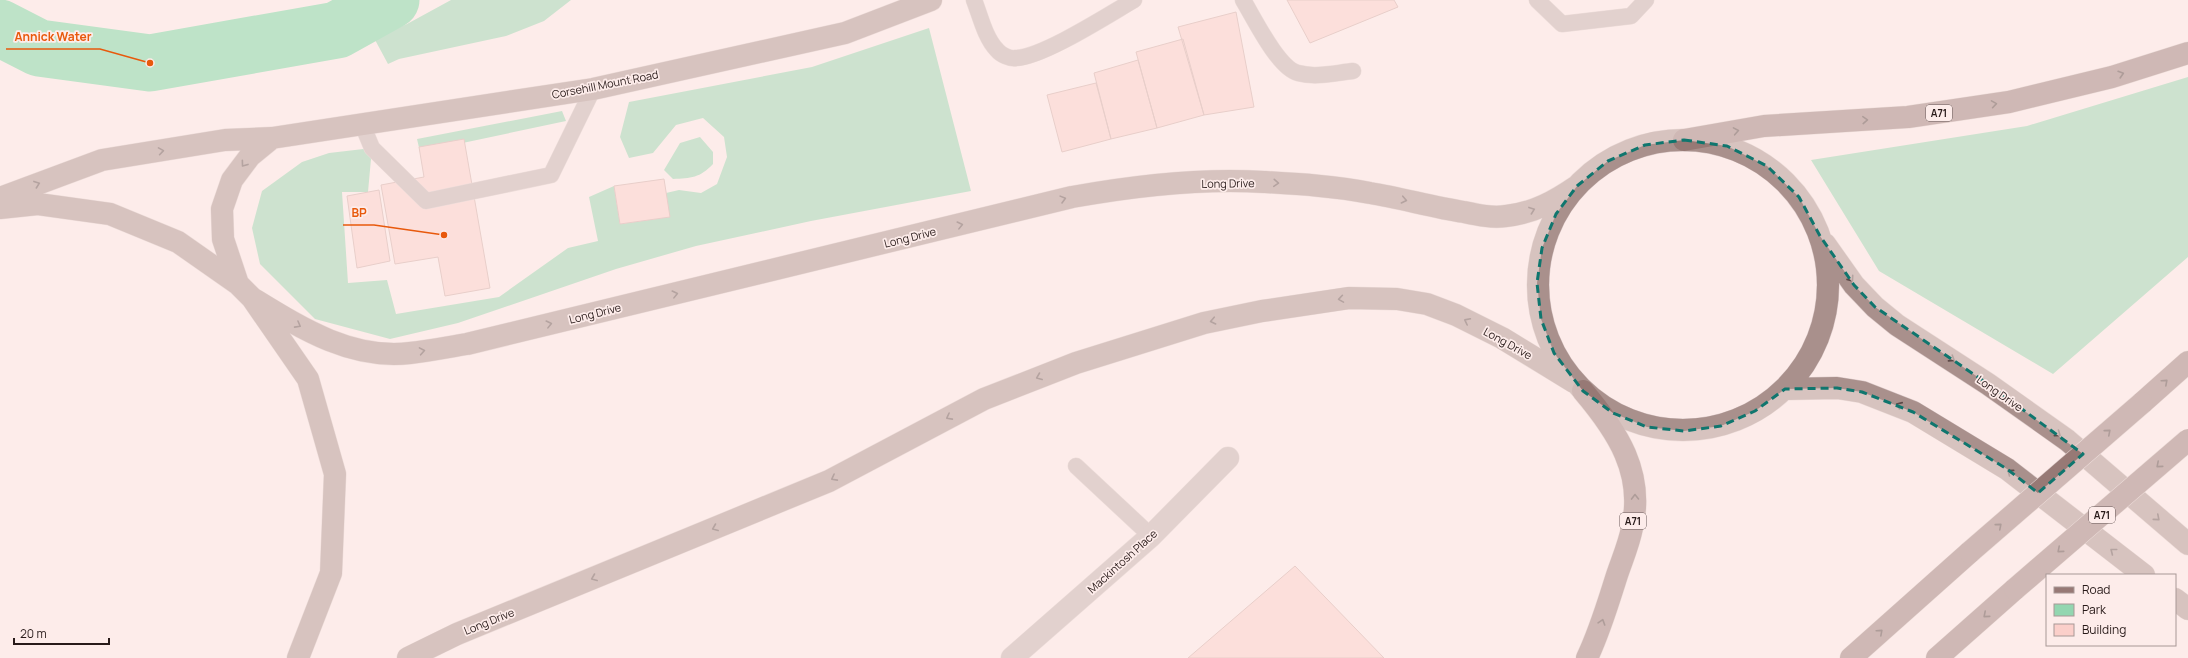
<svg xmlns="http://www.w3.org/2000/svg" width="2188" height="658" viewBox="0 0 2188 658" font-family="Manrope,sans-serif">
	<rect width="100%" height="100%" fill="#fdecea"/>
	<!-- green -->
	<path fill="#93d6b0" d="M451 0H571L544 21 506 36 399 59 388 64 374 38 407 24Z
		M929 28 971 191 811 221 696 246 616 269 458 323 390 339 315 319 260 264 252 228 262 191 302 162 329 153 372 148 368 192H342L348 283 387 280 396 314 499 297 568 248 598 241 589 197 614 186 620 224 669 217 666 193 679 190 701 193 717 184 727 157 724 137 703 118 676 125 653 153 629 158 620 137 629 102 812 67Z
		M2188 77V257L2053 374 1879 271 1811 160 2027 126Z
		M562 111 566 121 420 152 417 139Z
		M700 137 713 152V164C700 178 691 178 673 179L664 170 680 143Z"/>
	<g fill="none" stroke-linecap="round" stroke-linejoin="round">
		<!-- river -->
		<path stroke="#71d7a1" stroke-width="57" d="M0 28 39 48 150 63 337 30 391 0"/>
	</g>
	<!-- building -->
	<path fill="#fbcfca" stroke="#cfa9a4" d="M1287 0H1394L1398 7 1310 43Z
		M1236 12 1254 107 1204 115 1178 27Z
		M1183 39 1204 115 1157 128 1136 52Z
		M1138 60 1157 128 1111 139 1094 73Z
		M1096 83 1111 139 1062 152 1047 95Z
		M464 139 490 288 445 296 438 257 395 264 381 185 424 177 419 147Z
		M664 179 670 217 620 224 614 186Z
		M379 190 390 261 357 268 347 196Z
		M1295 566 1384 658H1188Z"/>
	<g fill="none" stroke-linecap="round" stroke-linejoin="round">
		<!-- lane casing -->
		<g stroke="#dbcac9" stroke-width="17">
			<path id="lane" d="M974 0C980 15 985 38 997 50 1001 55 1010 59 1016 58 1043 57 1108 15 1134 0
				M1243 0C1254 18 1278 68 1298 73 1315 78 1335 73 1353 71
				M1537 0 1562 24 1631 16 1646 0
				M362 124 372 148 426 201 551 175 593 89
				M1076 466 1151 536"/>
		</g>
		<!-- street casing -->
		<g stroke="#dbcac9" stroke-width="23">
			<path id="street" d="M1012 658 1151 536 1228 458"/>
		</g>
		<!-- secondary casing -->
		<g stroke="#dbcac9" stroke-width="23">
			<path id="secondary" d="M1538 285a145 145 0 1 1 290 0a145 145 0 1 1-290 0Z
				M0 198 102 160 225 140 272 138 593 89 845 33 931 0
				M0 208 38 204 110 214 178 242 238 284 252 298 308 379 335 474 331 573 298 658
				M1825 244 1854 285 1875 307 1897 325 1988 384 2067 440 2188 544
				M238 284 223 239 222 209 232 180 250 156 272 138
				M252 298C301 328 351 360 410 353 429 351 448 347 467 344L1072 197C1133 186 1202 178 1264 182 1299 184 1335 186 1370 193 1401 198 1432 207 1464 212 1478 215 1492 218 1506 216 1534 213 1555 201 1577 186
				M1785 389 1837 388 1862 392 1913 412 2007 469 2144 575
				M2175 599 2188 609
				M408 658 457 634 829 481 984 399 1076 363 1204 323 1262 311 1349 298 1397 299 1427 304 1456 315 1502 338 1574 382"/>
		</g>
		<!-- primary casing -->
		<g stroke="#dbcac9" stroke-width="23">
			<path id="primary" d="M1684 140 1764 126 1908 117 2009 102 2112 77 2188 53
				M1583 391C1617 431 1645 473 1632 528 1629 544 1622 560 1617 575 1608 603 1600 631 1587 658
				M2142 403 2188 362
				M1851 658 1970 552
				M1937 658 2015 589"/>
		</g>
		<!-- lane -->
		<use href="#lane" stroke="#c1afad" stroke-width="16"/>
		<!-- street -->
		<use href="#street" stroke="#c1afad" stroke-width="22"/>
		<!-- secondary -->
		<use href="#secondary" stroke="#a9908c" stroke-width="22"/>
		<!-- primary -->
		<use href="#primary" stroke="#977975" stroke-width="22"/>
		<!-- primary-bridge casing -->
		<g stroke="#dbcac9" stroke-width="23" stroke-linecap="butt">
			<path id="primary-bridge" d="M1970 552 2142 403
				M2015 589 2188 440"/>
		</g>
		<!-- primary-bridge -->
		<use href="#primary-bridge" stroke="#977975" stroke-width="22"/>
	</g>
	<!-- one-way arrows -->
	<defs><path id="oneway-chevron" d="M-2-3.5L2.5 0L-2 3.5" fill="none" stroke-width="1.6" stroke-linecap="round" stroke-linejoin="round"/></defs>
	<g stroke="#4f3b39">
		<use href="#oneway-chevron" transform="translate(2121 74) rotate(-17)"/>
		<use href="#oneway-chevron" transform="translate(1994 104) rotate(-9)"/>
		<use href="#oneway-chevron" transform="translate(1865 120) rotate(-3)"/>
		<use href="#oneway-chevron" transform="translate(1736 131) rotate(-10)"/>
		<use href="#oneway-chevron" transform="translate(2165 382) rotate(-42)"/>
		<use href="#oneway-chevron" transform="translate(2108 432) rotate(-41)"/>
		<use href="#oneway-chevron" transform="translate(2159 465) rotate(139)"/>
		<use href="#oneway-chevron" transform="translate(1635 497) rotate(-91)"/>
		<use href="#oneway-chevron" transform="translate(1999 526) rotate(-41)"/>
		<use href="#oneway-chevron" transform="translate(2060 550) rotate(139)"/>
		<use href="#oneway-chevron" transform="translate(1986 615) rotate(139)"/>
		<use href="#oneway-chevron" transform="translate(1602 622) rotate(-72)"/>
		<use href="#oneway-chevron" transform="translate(1880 632) rotate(-42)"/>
	</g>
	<g stroke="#5c4947">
		<use href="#oneway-chevron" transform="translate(161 151) rotate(-9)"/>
		<use href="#oneway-chevron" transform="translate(244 164) rotate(126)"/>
		<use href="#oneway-chevron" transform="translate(1276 183) rotate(4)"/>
		<use href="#oneway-chevron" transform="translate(37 184) rotate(-20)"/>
		<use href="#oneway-chevron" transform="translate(1063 199) rotate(-15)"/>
		<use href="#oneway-chevron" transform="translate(1404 200) rotate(12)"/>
		<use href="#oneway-chevron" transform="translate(1532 210) rotate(-20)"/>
		<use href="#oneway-chevron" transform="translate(960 225) rotate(-14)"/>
		<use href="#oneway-chevron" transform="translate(1851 279) rotate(55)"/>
		<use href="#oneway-chevron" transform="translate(675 294) rotate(-14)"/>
		<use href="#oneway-chevron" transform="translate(1341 299) rotate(171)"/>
		<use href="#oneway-chevron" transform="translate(1213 321) rotate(168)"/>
		<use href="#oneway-chevron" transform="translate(1467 321) rotate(-153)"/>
		<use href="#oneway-chevron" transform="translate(549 324) rotate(-14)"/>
		<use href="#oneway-chevron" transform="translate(298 325) rotate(29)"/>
		<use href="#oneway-chevron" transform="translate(422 351) rotate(-10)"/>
		<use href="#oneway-chevron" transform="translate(1952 359) rotate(33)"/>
		<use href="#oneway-chevron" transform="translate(1039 377) rotate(158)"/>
		<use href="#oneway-chevron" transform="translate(1899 405) rotate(-156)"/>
		<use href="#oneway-chevron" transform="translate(949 417) rotate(152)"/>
		<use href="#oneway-chevron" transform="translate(2058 434) rotate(36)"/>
		<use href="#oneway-chevron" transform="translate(2010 472) rotate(-143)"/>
		<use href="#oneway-chevron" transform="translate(834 478) rotate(152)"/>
		<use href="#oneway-chevron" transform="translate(2157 518) rotate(41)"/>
		<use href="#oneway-chevron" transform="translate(715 528) rotate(158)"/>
		<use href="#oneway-chevron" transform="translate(2113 551) rotate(-142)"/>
		<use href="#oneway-chevron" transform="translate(594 578) rotate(158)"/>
	</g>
	<!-- marked area -->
	<path d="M0 0H2188V658H0ZM1684 140 1727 146 1767 166 1799 197 1820 236 1854 285 1875 307 1988 384 2083 454 2038 493 2007 469 1913 412 1862 392 1837 388 1785 389 1755 411 1721 426 1684 431 1647 427 1613 413 1583 391 1554 353 1541 319 1537 283 1542 248 1556 214 1577 186 1608 161 1645 145Z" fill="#fdecea" fill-opacity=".55" fill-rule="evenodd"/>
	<path fill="none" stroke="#0f766e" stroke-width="3" stroke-dasharray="8 5" stroke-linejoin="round" d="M1684 140 1727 146 1767 166 1799 197 1820 236 1854 285 1875 307 1988 384 2083 454 2038 493 2007 469 1913 412 1862 392 1837 388 1785 389 1755 411 1721 426 1684 431 1647 427 1613 413 1583 391 1554 353 1541 319 1537 283 1542 248 1556 214 1577 186 1608 161 1645 145Z"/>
	<g text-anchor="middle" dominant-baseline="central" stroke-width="3.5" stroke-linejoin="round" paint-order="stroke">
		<!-- shield labels -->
		<g fill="#fdecea" stroke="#685958" stroke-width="1">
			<rect x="1926" y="105" width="26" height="16" rx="3"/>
			<rect x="2089" y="507" width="26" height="16" rx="3"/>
			<rect x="1620" y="513" width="26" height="16" rx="3"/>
		</g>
		<g font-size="10" font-weight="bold" fill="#281a19">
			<text x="1939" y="113">A71</text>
			<text x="2102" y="515">A71</text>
			<text x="1633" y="521">A71</text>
		</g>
		<!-- street labels -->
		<g font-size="11" fill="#281a19" stroke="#fdecea">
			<text transform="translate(605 84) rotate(-11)">Corsehill Mount Road</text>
			<text transform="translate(1228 183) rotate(-1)">Long Drive</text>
			<text transform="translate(910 237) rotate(-14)">Long Drive</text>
			<text transform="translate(595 313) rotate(-14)">Long Drive</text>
			<text transform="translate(1508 343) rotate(29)">Long Drive</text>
			<text transform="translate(2000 393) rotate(35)">Long Drive</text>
			<text transform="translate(1122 561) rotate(-42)">Mackintosh Place</text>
			<text transform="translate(489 621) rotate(-22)">Long Drive</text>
		</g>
	</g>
	<!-- callouts -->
	<path fill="none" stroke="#e8590c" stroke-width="1.5" d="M150 63L100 49H6M444 235L374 225H343"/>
	<g fill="#e8590c" stroke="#fdecea" stroke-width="1.5">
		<circle cx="150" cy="63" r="4"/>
		<circle cx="444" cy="235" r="4"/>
	</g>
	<g font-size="12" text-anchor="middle" font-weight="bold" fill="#e8590c" stroke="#fdecea" stroke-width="3.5" stroke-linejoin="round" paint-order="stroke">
		<text x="53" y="41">Annick Water</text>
		<text x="359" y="217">BP</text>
	</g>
	<!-- legend -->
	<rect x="2046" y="574" width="130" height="72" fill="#fdecea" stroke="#a89896"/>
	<rect x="2054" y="587" width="20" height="6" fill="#977975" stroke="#a89896"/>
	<text x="2082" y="594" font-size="12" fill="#281a19">Road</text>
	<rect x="2054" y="604" width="20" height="12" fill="#93d6b0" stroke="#a89896"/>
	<text x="2082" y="614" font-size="12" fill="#281a19">Park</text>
	<rect x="2054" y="624" width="20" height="12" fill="#fbcfca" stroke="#a89896"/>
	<text x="2082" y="634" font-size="12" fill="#281a19">Building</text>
	<!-- scale -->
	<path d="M14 638v6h95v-6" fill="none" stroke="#281a19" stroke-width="2"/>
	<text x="20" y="638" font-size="12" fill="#281a19" stroke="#fdecea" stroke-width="3" paint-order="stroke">20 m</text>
</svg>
